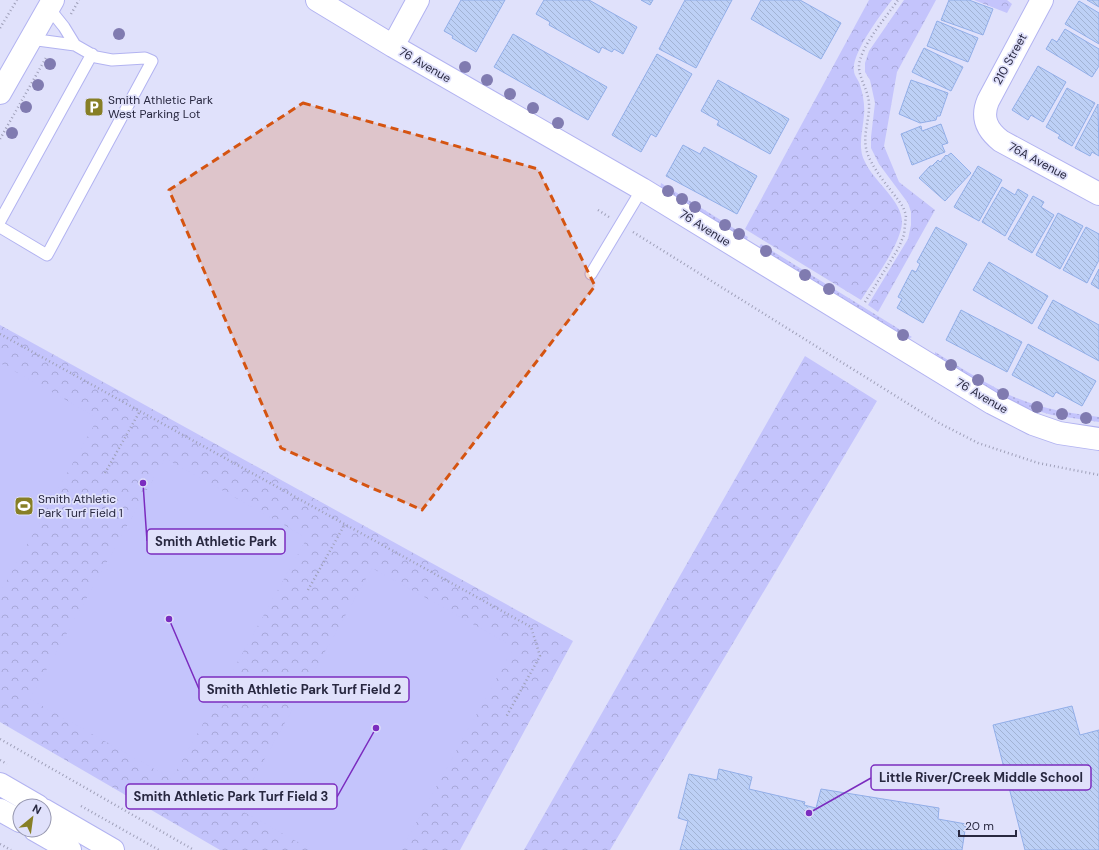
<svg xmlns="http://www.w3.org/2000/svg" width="1099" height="850" viewBox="0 0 1099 850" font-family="'DM Sans',sans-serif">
	<defs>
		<pattern id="grass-dots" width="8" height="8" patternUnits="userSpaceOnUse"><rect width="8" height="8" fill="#c4c4fc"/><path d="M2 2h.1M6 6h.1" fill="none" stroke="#a8a8d9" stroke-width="1.8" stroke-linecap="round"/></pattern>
		<pattern id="forest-crowns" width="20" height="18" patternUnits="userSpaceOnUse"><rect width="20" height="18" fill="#c4c4fc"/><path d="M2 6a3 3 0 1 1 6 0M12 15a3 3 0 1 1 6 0" fill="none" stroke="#a8a8d9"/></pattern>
		<pattern id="building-back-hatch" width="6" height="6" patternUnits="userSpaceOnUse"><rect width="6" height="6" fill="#bdd0f6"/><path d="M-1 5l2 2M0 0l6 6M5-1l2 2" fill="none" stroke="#a2b3d4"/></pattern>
	</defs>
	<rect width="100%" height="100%" fill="#e0e1fb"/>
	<!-- grass -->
	<path fill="url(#grass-dots)" d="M661 183 748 237 746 241 660 189Z
		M761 244 912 337 906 340 758 249Z
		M935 352C955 364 975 377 996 388 1027 406 1064 413 1099 417V422L1052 415 1024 407 1002 398 935 358Z"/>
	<!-- forest -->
	<path fill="url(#forest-crowns)" d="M869 0H892C881 14 851 54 854 71 854 76 859 80 860 85 863 94 865 106 864 115 863 130 857 148 865 162 874 182 903 201 902 223 900 246 873 281 861 300L745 229Z
		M904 0H936L897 72 884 146 899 182 935 210 878 312 868 305 908 239 911 225V212L908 203 879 164 871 148V137L875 103 870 80 865 72V63L869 51Z
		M974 0H1007L1012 4 1007 13Z
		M0 325 573 641 460 850H220L0 722Z
		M805 356 877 401 610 850H524Z"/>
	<!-- garden -->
	<path fill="#c4c4fc" d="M0 363 98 418 0 593Z
		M165 458 307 538 172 779 30 699Z
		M372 568 514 647 401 850H312L237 808Z"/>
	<!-- building -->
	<path fill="url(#building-back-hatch)" stroke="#92aee8" d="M461 0H505L476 52 452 38 453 36 444 31Z
		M544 0H589L637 27 623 54 614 49 612 52 602 47 599 53 549 25 550 22 536 14Z
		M641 0H653L650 5Z
		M685 0H732L696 68 659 49Z
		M761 0H800L841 23 821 59 751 19Z
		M949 0H969L993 9 983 35 941 20Z
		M1087 0H1099V7Z
		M1079 1 1099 13V44L1065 24Z
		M937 21 978 38 968 62 927 46Z
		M1065 29 1099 49V66L1092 77 1046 49 1052 39 1057 42Z
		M513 34 607 87 588 120 494 67Z
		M924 48 963 67 951 91 912 72Z
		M657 54 692 74 656 137 651 134 641 152 612 135Z
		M1038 66 1066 82 1043 122 1031 115 1028 120 1012 110Z
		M718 80 789 119 770 154 717 125 719 121 701 111Z
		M911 80 948 93 940 116H937L936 120 920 123 899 114Z
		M1067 88 1095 103 1072 146 1058 138 1060 135 1046 127Z
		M1098 104 1099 156 1092 152 1090 156 1075 148Z
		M941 124 948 143 942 145 945 152 912 165 901 134 921 126 922 131Z
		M683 145 700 154 704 147 757 176 737 214 666 176Z
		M951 153 971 173 945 201 919 178 930 166H932L938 160 940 162 946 155 947 156Z
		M978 166 1002 180 979 221 954 207Z
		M1002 187 1015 195 1018 189 1028 195 1005 236 982 222Z
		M1033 196 1044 202 1041 207 1054 215 1032 253 1008 239Z
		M1058 213 1083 226 1060 269 1036 255Z
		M936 227 967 244 923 323 897 308 902 299 898 297 912 270 916 272 920 264 917 262Z
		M1086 227 1099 234V260L1087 283 1063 270Z
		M989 262 1048 296 1032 324 973 290Z
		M1099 269V289L1091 284Z
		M1053 300 1099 325V361L1038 328Z
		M961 310 1022 342 1007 372 946 340Z
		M1028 344 1096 381 1082 406 1056 392 1053 397 1012 375Z
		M1072 706 1080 735 1099 730V850H1025L993 725Z
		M719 769 752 777 749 789 805 802 804 805 816 808 821 789 939 808 938 819 966 824 962 850H680L688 821 678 818 689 774 717 780Z"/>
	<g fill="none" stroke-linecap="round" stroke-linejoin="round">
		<!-- lane casing -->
		<g stroke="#b2b3f1" stroke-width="13">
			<path id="lane" d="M48 7 64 27 75 45
				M0 221 92 54
				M0 227 47 255 152 61 145 58 112 60 96 57 75 45 30 39
				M591 274 642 189"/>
		</g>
		<!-- street casing -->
		<g stroke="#b2b3f1" stroke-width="24">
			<path id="street" d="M1042 0 988 101C981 118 987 130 1001 141L1099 194"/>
		</g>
		<!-- secondary casing -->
		<g stroke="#b2b3f1" stroke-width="24">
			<path id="secondary" d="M317 0 393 46 642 189 992 403 1033 424 1059 433 1099 439
				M393 46 418 0
				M0 93 53 0
				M0 784 38 806
				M0 810 20 821
				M44 810 113 850
				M35 830 70 850"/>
		</g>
		<!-- path -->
		<path stroke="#9fa0b9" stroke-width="2.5" stroke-dasharray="1 3" stroke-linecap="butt" d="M71 14 79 0
			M0 28 17 0
			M0 139 47 56
			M598 210 609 217
			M633 232 939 423 978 443 1038 463 1099 475
			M865 302 898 249 904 235 906 215 903 207C892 190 870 168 866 148 863 133 870 118 869 103 868 90 860 80 859 68 858 49 887 16 898 0
			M0 334 531 627 540 656 506 717
			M105 473 140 411
			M308 590 345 524
			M0 739 194 850
			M0 760 7 764
			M81 806 159 850
			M0 844 11 850"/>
		<!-- lane -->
		<use href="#lane" stroke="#fff" stroke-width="11"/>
		<!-- street -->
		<use href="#street" stroke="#fff" stroke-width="22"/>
		<!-- secondary -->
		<use href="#secondary" stroke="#fff" stroke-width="22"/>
	</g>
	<!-- trees -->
	<g fill="#807bb0">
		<circle cx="119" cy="34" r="6"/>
		<circle cx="50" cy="64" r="6"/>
		<circle cx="465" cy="67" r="6"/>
		<circle cx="487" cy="80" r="6"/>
		<circle cx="38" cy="85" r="6"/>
		<circle cx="510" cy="94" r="6"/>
		<circle cx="26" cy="107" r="6"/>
		<circle cx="533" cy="108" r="6"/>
		<circle cx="558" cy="123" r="6"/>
		<circle cx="12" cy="133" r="6"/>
		<circle cx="668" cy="191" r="6"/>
		<circle cx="682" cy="199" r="6"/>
		<circle cx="695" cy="207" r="6"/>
		<circle cx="725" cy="225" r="6"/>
		<circle cx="739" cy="234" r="6"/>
		<circle cx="766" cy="251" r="6"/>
		<circle cx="805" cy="275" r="6"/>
		<circle cx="829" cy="289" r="6"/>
		<circle cx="903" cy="335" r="6"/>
		<circle cx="951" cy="365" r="6"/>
		<circle cx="978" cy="380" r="6"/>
		<circle cx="1003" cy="394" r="6"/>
		<circle cx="1037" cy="407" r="6"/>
		<circle cx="1062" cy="414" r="6"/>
		<circle cx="1086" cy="418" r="6"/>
	</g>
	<!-- marked area -->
	<path fill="#d55411" fill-opacity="0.2" stroke="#d55411" stroke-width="3" stroke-dasharray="8 5" stroke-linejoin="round" d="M303 103 538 169 595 286 422 510 281 448 169 190Z"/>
	<!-- icons -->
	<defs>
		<g id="parking-square" transform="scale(1)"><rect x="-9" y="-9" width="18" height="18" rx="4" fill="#877f26" stroke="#e0e1fb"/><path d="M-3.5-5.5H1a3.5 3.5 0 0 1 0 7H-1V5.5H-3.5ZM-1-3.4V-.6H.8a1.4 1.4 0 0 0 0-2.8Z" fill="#fff"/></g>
		<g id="stadium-square" transform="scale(1)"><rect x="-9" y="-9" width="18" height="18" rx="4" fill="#877f26" stroke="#e0e1fb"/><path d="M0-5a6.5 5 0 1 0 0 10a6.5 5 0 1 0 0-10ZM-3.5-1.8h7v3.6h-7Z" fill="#fff"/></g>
	</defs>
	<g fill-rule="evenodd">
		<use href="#parking-square" x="94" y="107"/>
		<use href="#stadium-square" x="24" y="506"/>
	</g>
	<g text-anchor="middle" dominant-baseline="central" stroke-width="3.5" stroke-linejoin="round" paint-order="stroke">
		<!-- street labels -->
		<g font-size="12" fill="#282840" stroke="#e0e1fb">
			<text transform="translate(1010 59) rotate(-61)">210 Street</text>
			<text transform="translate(425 65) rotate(30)">76 Avenue</text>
			<text transform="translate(1038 161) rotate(28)">76A Avenue</text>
			<text transform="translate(705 228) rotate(32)">76 Avenue</text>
			<text transform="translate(982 396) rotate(30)">76 Avenue</text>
		</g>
		<!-- poi labels -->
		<g font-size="12" fill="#282840" stroke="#e0e1fb" text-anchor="start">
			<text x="108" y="100">Smith Athletic Park<tspan x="108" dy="14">West Parking Lot</tspan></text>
			<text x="38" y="499">Smith Athletic<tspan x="38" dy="14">Park Turf Field 1</tspan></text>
		</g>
	</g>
	<!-- callouts -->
	<path fill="none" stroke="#7b2cbf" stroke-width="1.5" d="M143 483L147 541M169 619L199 689M809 813L871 778M376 728L337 797"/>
	<g fill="#7b2cbf" stroke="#e0e1fb" stroke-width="1.5">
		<circle cx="143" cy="483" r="4"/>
		<circle cx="169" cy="619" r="4"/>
		<circle cx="809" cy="813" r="4"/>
		<circle cx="376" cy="728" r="4"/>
	</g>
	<g fill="#e0e1fb" stroke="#7b2cbf" stroke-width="1.5">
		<rect x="147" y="529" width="138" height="25" rx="4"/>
		<rect x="199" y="677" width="210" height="25" rx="4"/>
		<rect x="871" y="765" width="220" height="25" rx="4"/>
		<rect x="126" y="784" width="211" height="25" rx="4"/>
	</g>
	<g font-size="13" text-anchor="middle" font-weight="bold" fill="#282840">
		<text x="216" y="546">Smith Athletic Park</text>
		<text x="304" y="694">Smith Athletic Park Turf Field 2</text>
		<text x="981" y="782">Little River/Creek Middle School</text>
		<text x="231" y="801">Smith Athletic Park Turf Field 3</text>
	</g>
	<!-- north arrow -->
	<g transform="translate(32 818) rotate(29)"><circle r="19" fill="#e0e1fb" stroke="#9697b0"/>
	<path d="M0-3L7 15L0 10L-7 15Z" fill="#877f26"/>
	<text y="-6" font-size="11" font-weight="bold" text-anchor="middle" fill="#282840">N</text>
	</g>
	<!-- scale -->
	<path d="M959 830v6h57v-6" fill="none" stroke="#282840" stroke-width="2"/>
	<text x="965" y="830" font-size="12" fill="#282840" stroke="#e0e1fb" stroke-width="3" paint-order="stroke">20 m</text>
</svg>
